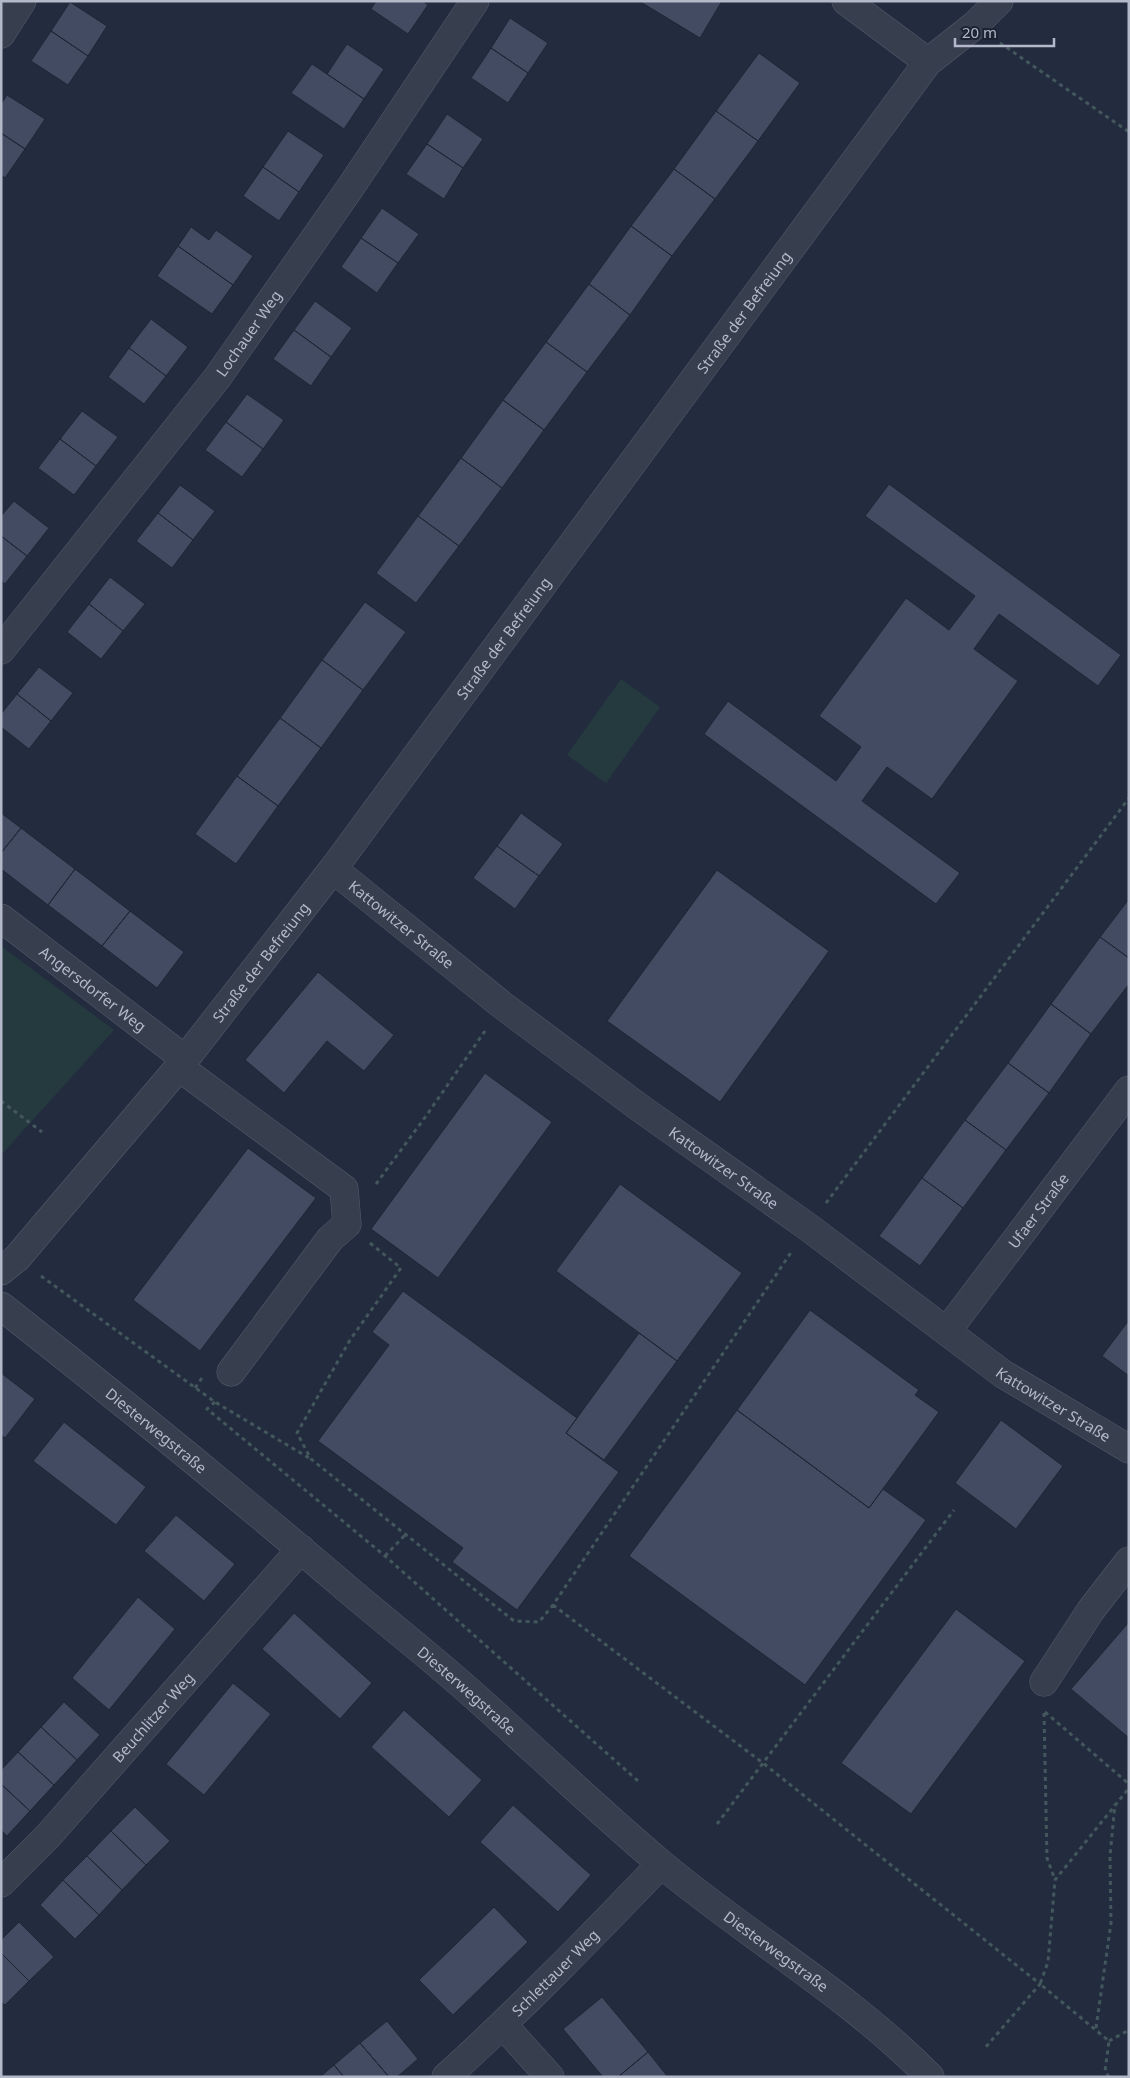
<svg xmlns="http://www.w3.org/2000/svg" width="1130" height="2078" viewBox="0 0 1130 2078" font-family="'Noto Sans',sans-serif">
	<rect width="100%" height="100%" fill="#232c3f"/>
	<!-- green -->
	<path fill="#253a3f" d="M621 679 660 707 606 783 567 755Z
		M1 946 114 1030 1 1155Z"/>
	<!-- building -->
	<path fill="#424b61" stroke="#1e2535" d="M376 1H423L428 5 408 34 371 9Z
		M639 1H722L700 38Z
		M70 2 107 26 88 56 51 31Z
		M510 18 548 43 528 73 491 48Z
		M51 31 88 56 68 85 31 61Z
		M347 44 384 69 364 99 327 74Z
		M491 48 528 73 508 103 471 78Z
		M759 53 800 83 758 141 716 111Z
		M312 64 364 99 344 129 291 93Z
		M7 95 45 119 25 149 1 133V104Z
		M716 111 758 141 715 199 674 169Z
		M447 114 483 139 463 168 427 144Z
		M288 131 324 155 299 192 263 167Z
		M1 133 25 149 5 178 1 175Z
		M427 144 463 168 444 199 406 174Z
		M263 167 299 192 279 221 243 196Z
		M674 169 715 199 672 256 631 226Z
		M382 208 419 234 398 263 361 238Z
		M631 226 672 256 630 315 589 284Z
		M191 227 209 240 216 230 253 256 233 285 178 246Z
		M361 238 398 263 377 293 341 267Z
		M178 246 233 285 212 314 157 276Z
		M589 284 630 315 587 372 546 342Z
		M315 301 352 328 331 357 294 330Z
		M151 319 188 347 166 376 129 348Z
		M294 330 331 357 311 386 273 359Z
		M546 342 587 372 544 430 503 400Z
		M129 348 166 376 144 404 108 377Z
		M247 394 284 420 263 449 226 422Z
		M503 400 544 430 502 488 461 458Z
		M82 411 118 437 96 466 60 439Z
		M226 422 263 449 242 477 205 450Z
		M60 439 96 466 74 495 38 468Z
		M461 458 502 488 459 546 418 516Z
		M889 484 1121 655 1098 686 999 614 974 649 1018 681 932 799 887 767 862 801 960 873 936 904 704 734 728 701 836 781 861 747 819 716 906 598 949 630 975 596 865 516Z
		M180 485 215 511 193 540 158 513Z
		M14 501 49 528 27 556 1 536V516Z
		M158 513 193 540 172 568 136 541Z
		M418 516 459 546 416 603 376 573Z
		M1 536 27 556 5 584 1 581Z
		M110 577 145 604 123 631 89 604Z
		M365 602 406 632 363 690 322 660Z
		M89 604 123 631 101 659 67 632Z
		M322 660 363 690 321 748 280 718Z
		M39 667 73 693 51 721 17 694Z
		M17 694 51 721 29 749 1 727V714Z
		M280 718 321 748 278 806 237 776Z
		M237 776 278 806 236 864 195 834Z
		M1 813 21 828 1 853Z
		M521 813 563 844 539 876 497 846Z
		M21 828 75 869 48 905 1 869V853Z
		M497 846 539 876 515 909 473 878Z
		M75 869 130 911 102 946 48 905Z
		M717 870 829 951 720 1102 607 1021Z
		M1129 899V958L1100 937Z
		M130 911 184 952 157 988 102 946Z
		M1100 937 1129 958V984L1091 1034 1051 1004Z
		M318 972 394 1035 364 1071 327 1041 284 1093 245 1060Z
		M1051 1004 1091 1034 1049 1093 1008 1063Z
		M1008 1063 1049 1093 1006 1150 965 1120Z
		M485 1073 552 1122 438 1278 371 1229Z
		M965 1120 1006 1150 963 1208 922 1178Z
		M248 1148 316 1198 200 1351 133 1300Z
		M922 1178 963 1208 920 1266 879 1236Z
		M620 1184 742 1273 677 1361 556 1271Z
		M403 1291 577 1418 566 1433 619 1472 517 1610 452 1562 463 1548 318 1441 389 1345 372 1332Z
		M810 1310 919 1390 915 1395 939 1412 869 1508 737 1410Z
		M1129 1320V1376L1102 1356Z
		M639 1333 677 1361 604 1460 566 1433Z
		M1 1373 35 1399 5 1438 1 1435Z
		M737 1410 869 1508 883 1489 926 1520 805 1685 629 1556Z
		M1001 1420 1063 1466 1016 1529 955 1483Z
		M64 1422 146 1487 116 1525 33 1461Z
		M176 1515 235 1564 204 1601 144 1551Z
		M138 1597 175 1629 109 1710 72 1678Z
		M956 1609 1025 1661 911 1814 841 1763Z
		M294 1613 372 1683 340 1719 262 1649Z
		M1129 1622V1738L1071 1689Z
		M233 1683 271 1714 204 1795 166 1764Z
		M64 1702 100 1735 77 1760 41 1727Z
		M404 1710 482 1780 449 1817 371 1747Z
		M41 1727 77 1760 54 1785 18 1752Z
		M18 1752 54 1785 30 1811 1 1784V1770Z
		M1 1784 30 1811 7 1836 1 1830Z
		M513 1805 591 1875 558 1912 480 1842Z
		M135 1807 170 1841 146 1865 111 1831Z
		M111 1831 146 1865 122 1890 87 1856Z
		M87 1856 122 1890 99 1915 63 1880Z
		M63 1880 99 1915 75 1939 40 1905Z
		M494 1907 528 1942 453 2015 419 1980Z
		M19 1922 54 1957 29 1981 1 1953V1940Z
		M1 1953 29 1981 5 2005 1 2002Z
		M602 1997 648 2052 618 2077H603L563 2029Z
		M387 2021 418 2059 397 2077H389L360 2043Z
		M360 2043 389 2077H344L334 2065Z
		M648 2052 668 2077H618Z
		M334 2065 344 2077H320Z"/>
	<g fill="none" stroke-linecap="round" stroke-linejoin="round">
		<!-- minor casing -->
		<g stroke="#555c6c" stroke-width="29">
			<g id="minor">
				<path d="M846 1 928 62"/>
				<path d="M1 34 22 1"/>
				<path id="s1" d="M1 650 217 378 350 188 475 1"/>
				<path id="s2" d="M333 869 502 1005 640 1108 808 1227 1003 1374 1129 1449"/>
				<path id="s3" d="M1 918 185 1059"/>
				<path d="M179 1067 344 1189 347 1224 330 1239 231 1372"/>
				<path id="s4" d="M1 1271 17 1258 179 1067 333 869 928 62 975 25 999 1"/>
				<path id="s5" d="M1 1306C122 1401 241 1498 358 1598 395 1629 433 1659 470 1692 533 1748 594 1807 659 1862 747 1936 849 1994 930 2077"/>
				<path id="s6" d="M947 1331 1129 1090"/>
				<path d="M1044 1682 1091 1610 1129 1561"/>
				<path id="s7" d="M1 1883 48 1836 301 1549"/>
				<path d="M503 2025 550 2077"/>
				<path id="s8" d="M446 2077C521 2009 591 1937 661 1864"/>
			</g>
		</g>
		<!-- path -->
		<path stroke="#43575c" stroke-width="3" stroke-dasharray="4 4" stroke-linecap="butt" d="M1000 43 1129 132
			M1 1101 42 1132
			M376 1184 426 1116 485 1031
			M826 1203 1129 798
			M370 1243 401 1268 350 1340 297 1433 311 1459 514 1621 539 1622 553 1605 792 1251
			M41 1276 215 1402 309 1458
			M195 1388 202 1378
			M215 1402 207 1409 385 1556 638 1781
			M385 1556 406 1534
			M553 1605 763 1763 1040 1984 985 2048
			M1045 1712 1129 1784
			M1044 1713 1047 1858 1055 1880
			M717 1824 954 1510
			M1096 2028 1111 1923 1110 1856 1115 1804
			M1109 2041 1129 2030
			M1109 2077 1105 2071 1109 2041 1040 1984 1048 1962 1055 1880 1129 1788"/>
		<!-- minor -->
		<use href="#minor" stroke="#373e4e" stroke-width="28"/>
	</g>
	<g text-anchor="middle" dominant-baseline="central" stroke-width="4" stroke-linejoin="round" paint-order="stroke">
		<!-- street labels -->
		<g font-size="15" fill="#b3b9c9" stroke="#1c2333">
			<text stroke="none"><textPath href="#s4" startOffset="1214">Straße der Befreiung</textPath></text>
			<text stroke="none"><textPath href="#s1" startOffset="402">Lochauer Weg</textPath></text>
			<text stroke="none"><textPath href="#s4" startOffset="809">Straße der Befreiung</textPath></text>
			<text stroke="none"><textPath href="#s2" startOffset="88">Kattowitzer Straße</textPath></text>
			<text stroke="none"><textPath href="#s4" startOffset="404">Straße der Befreiung</textPath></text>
			<text stroke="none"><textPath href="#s3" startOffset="116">Angersdorfer Weg</textPath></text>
			<text stroke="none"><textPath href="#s2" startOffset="492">Kattowitzer Straße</textPath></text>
			<text stroke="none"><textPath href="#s6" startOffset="151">Ufaer Straße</textPath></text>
			<text stroke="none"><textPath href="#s2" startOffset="898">Kattowitzer Straße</textPath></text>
			<text stroke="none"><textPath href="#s5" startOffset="199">Diesterwegstraße</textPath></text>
			<text stroke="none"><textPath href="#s5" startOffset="604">Diesterwegstraße</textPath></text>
			<text stroke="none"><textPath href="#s7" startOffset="225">Beuchlitzer Weg</textPath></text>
			<text stroke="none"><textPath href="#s5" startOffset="1009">Diesterwegstraße</textPath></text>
			<text stroke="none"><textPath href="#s8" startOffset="151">Schlettauer Weg</textPath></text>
		</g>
	</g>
	<!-- border -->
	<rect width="1130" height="2078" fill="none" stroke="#b3b9c9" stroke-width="5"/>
	<!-- scale -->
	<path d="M955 38v8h99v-8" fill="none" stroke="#b3b9c9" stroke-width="2.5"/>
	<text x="962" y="38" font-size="15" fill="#b3b9c9" stroke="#1c2333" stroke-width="4" paint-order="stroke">20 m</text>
</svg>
